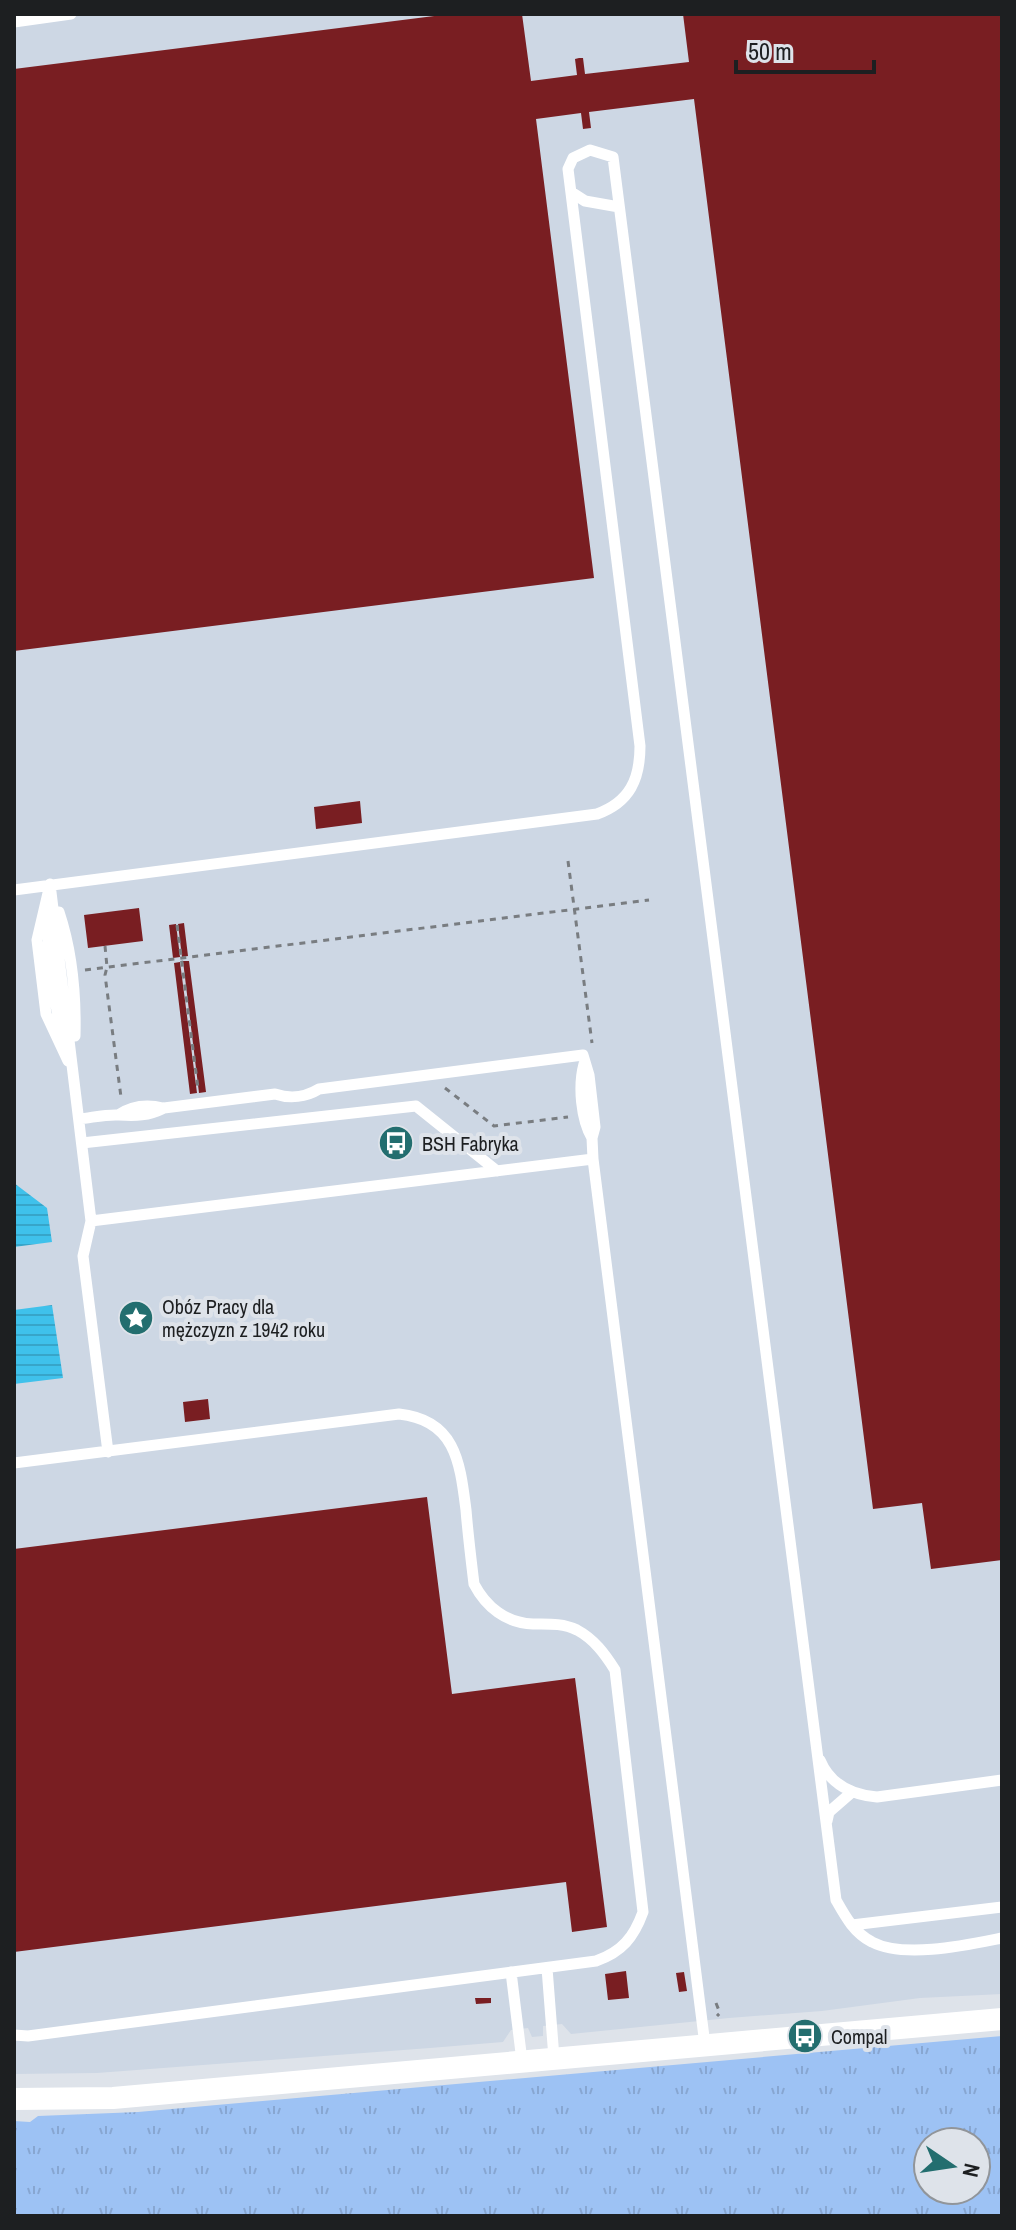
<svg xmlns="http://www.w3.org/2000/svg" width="1016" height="2230" viewBox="0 0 1016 2230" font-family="'Archivo Narrow',sans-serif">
	<defs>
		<pattern id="grass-tufts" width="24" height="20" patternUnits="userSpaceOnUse" patternTransform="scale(2)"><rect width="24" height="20" fill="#9dc2f4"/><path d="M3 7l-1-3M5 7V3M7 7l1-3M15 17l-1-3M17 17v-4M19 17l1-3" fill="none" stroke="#87a6d1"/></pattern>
		<pattern id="water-rules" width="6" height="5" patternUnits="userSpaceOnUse" patternTransform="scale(2)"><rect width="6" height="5" fill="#3fc1eb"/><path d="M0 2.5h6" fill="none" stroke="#37a5c9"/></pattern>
	</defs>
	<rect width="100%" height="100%" fill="#dee3ea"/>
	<!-- built -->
	<path fill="#cdd7e4" d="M14 14H1002V1994L920 1998 822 2011 729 2018 571 2034 562 2024 543 2026V2036L532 2037 528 2028 511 2030 503 2042 430 2048 97 2073 14 2074Z"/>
	<!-- grass -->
	<path fill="url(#grass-tufts)" fill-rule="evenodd" d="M1002 2036V2216H14V2121L30 2122 38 2116 138 2112ZM928 2142H976V2190H928Z"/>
	<!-- water -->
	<path fill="url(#water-rules)" d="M14 1183 47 1208 52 1242 14 1247Z
		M52 1305 63 1378 14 1384V1310Z"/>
	<!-- building -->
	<path fill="#791e22" d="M450 14H522L531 81 577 75 575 59 579 58H583L585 74 689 62 683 14H1002V1560L931 1569 922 1503 873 1509 694 99 589 112 591 128 583 129 581 113 536 119 594 578 14 651V69Z
		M360 801 362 823 316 829 314 807Z
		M139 908 143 941 88 948 84 915Z
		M184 923 188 956 182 957 178 924Z
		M176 924 180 957 173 958 169 925Z
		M183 961H189L206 1092 199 1093Z
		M180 962 197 1093 190 1094 174 963Z
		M208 1399 210 1419 185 1422 183 1402Z
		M427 1497 452 1694 575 1678 607 1927 572 1932 566 1882 14 1952V1549Z
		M626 1971 629 1998 608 2000 605 1974Z
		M684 1972 687 1991 679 1992 676 1973Z
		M475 1998H491V2003L476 2004Z"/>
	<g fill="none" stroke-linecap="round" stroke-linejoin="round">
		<!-- path -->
		<path stroke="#797d81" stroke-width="3" stroke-dasharray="6 6" stroke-linecap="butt" d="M568 861 592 1043
			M177 925 198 1088
			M105 946 107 967 105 975 121 1097
			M85 970 649 900
			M445 1088 494 1126 568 1117
			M716 2003 720 2013 717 2016"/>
		<!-- service -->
		<path stroke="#fff" stroke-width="11" d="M14 22 71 14
			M571 192 585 201 619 207
			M50 884 91 1221 593 1159 705 2045
			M14 890 597 814C630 802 640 779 640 746L568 169 573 158 590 150 613 157 836 1900C845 1916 854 1933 872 1942 904 1959 967 1945 1002 1938
			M48 893 37 940 46 1014 68 1061
			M59 912C72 951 76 995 75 1036
			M48 913C47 955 52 998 64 1038
			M584 1064C578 1086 581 1119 592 1138
			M118 1115C133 1105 147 1104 163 1108
			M79 1119C91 1118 106 1114 119 1115 136 1116 148 1116 164 1108L275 1094C290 1099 306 1097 319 1089L583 1055 589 1075 595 1127 592 1138 593 1159
			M82 1143 416 1106 497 1171
			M91 1221 83 1256 108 1452
			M14 1463 399 1414C456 1420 460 1463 466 1510 468 1535 471 1559 474 1584 486 1607 506 1623 533 1624 548 1624 563 1623 577 1630 594 1639 605 1654 615 1670L643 1912C634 1937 622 1952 596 1961L28 2036 14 2035
			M820 1760C830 1784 852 1795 877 1797L1002 1780
			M827 1821 829 1812 852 1792
			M852 1925 1002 1907
			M547 1968 554 2058
			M511 1972 522 2061"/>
		<!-- minor -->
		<path stroke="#fff" stroke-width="22" d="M14 2099 113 2098 1002 2019"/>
	</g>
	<!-- icons -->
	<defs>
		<g id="bus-disc" transform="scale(1.8)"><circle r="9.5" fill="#236e6f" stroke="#dee3ea"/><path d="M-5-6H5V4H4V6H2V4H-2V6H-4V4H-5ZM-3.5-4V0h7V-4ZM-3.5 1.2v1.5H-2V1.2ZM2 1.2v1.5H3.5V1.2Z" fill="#fff"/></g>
		<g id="sight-disc" transform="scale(1.8)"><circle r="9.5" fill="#236e6f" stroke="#dee3ea"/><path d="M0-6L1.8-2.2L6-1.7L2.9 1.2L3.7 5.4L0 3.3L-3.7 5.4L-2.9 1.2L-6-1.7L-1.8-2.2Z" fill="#fff"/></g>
	</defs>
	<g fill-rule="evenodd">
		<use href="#bus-disc" x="396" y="1143"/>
		<use href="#sight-disc" x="136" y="1318"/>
		<use href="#bus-disc" x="805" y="2036"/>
	</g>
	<g text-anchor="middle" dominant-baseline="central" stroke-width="8" stroke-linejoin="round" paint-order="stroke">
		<!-- poi labels -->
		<g font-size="20" fill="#1d1f21" stroke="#dee3ea" text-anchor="start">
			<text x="422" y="1143">BSH Fabryka</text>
			<text x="162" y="1306">Obóz Pracy dla<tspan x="162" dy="23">mężczyzn z 1942 roku</tspan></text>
			<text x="831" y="2036">Compal</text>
		</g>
	</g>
	<!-- border -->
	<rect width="1016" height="2230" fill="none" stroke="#1d1f21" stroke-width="32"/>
	<!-- north arrow -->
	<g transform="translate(952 2166) rotate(103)"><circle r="38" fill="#dee3ea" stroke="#91959a" stroke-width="2"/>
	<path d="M0-6L14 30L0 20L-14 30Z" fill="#236e6f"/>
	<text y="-12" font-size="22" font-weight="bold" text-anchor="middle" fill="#1d1f21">N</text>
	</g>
	<!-- scale -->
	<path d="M736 60v12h138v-12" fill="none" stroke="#1d1f21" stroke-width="4"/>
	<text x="748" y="60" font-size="24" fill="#1d1f21" stroke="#dee3ea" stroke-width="6" paint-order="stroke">50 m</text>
</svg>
